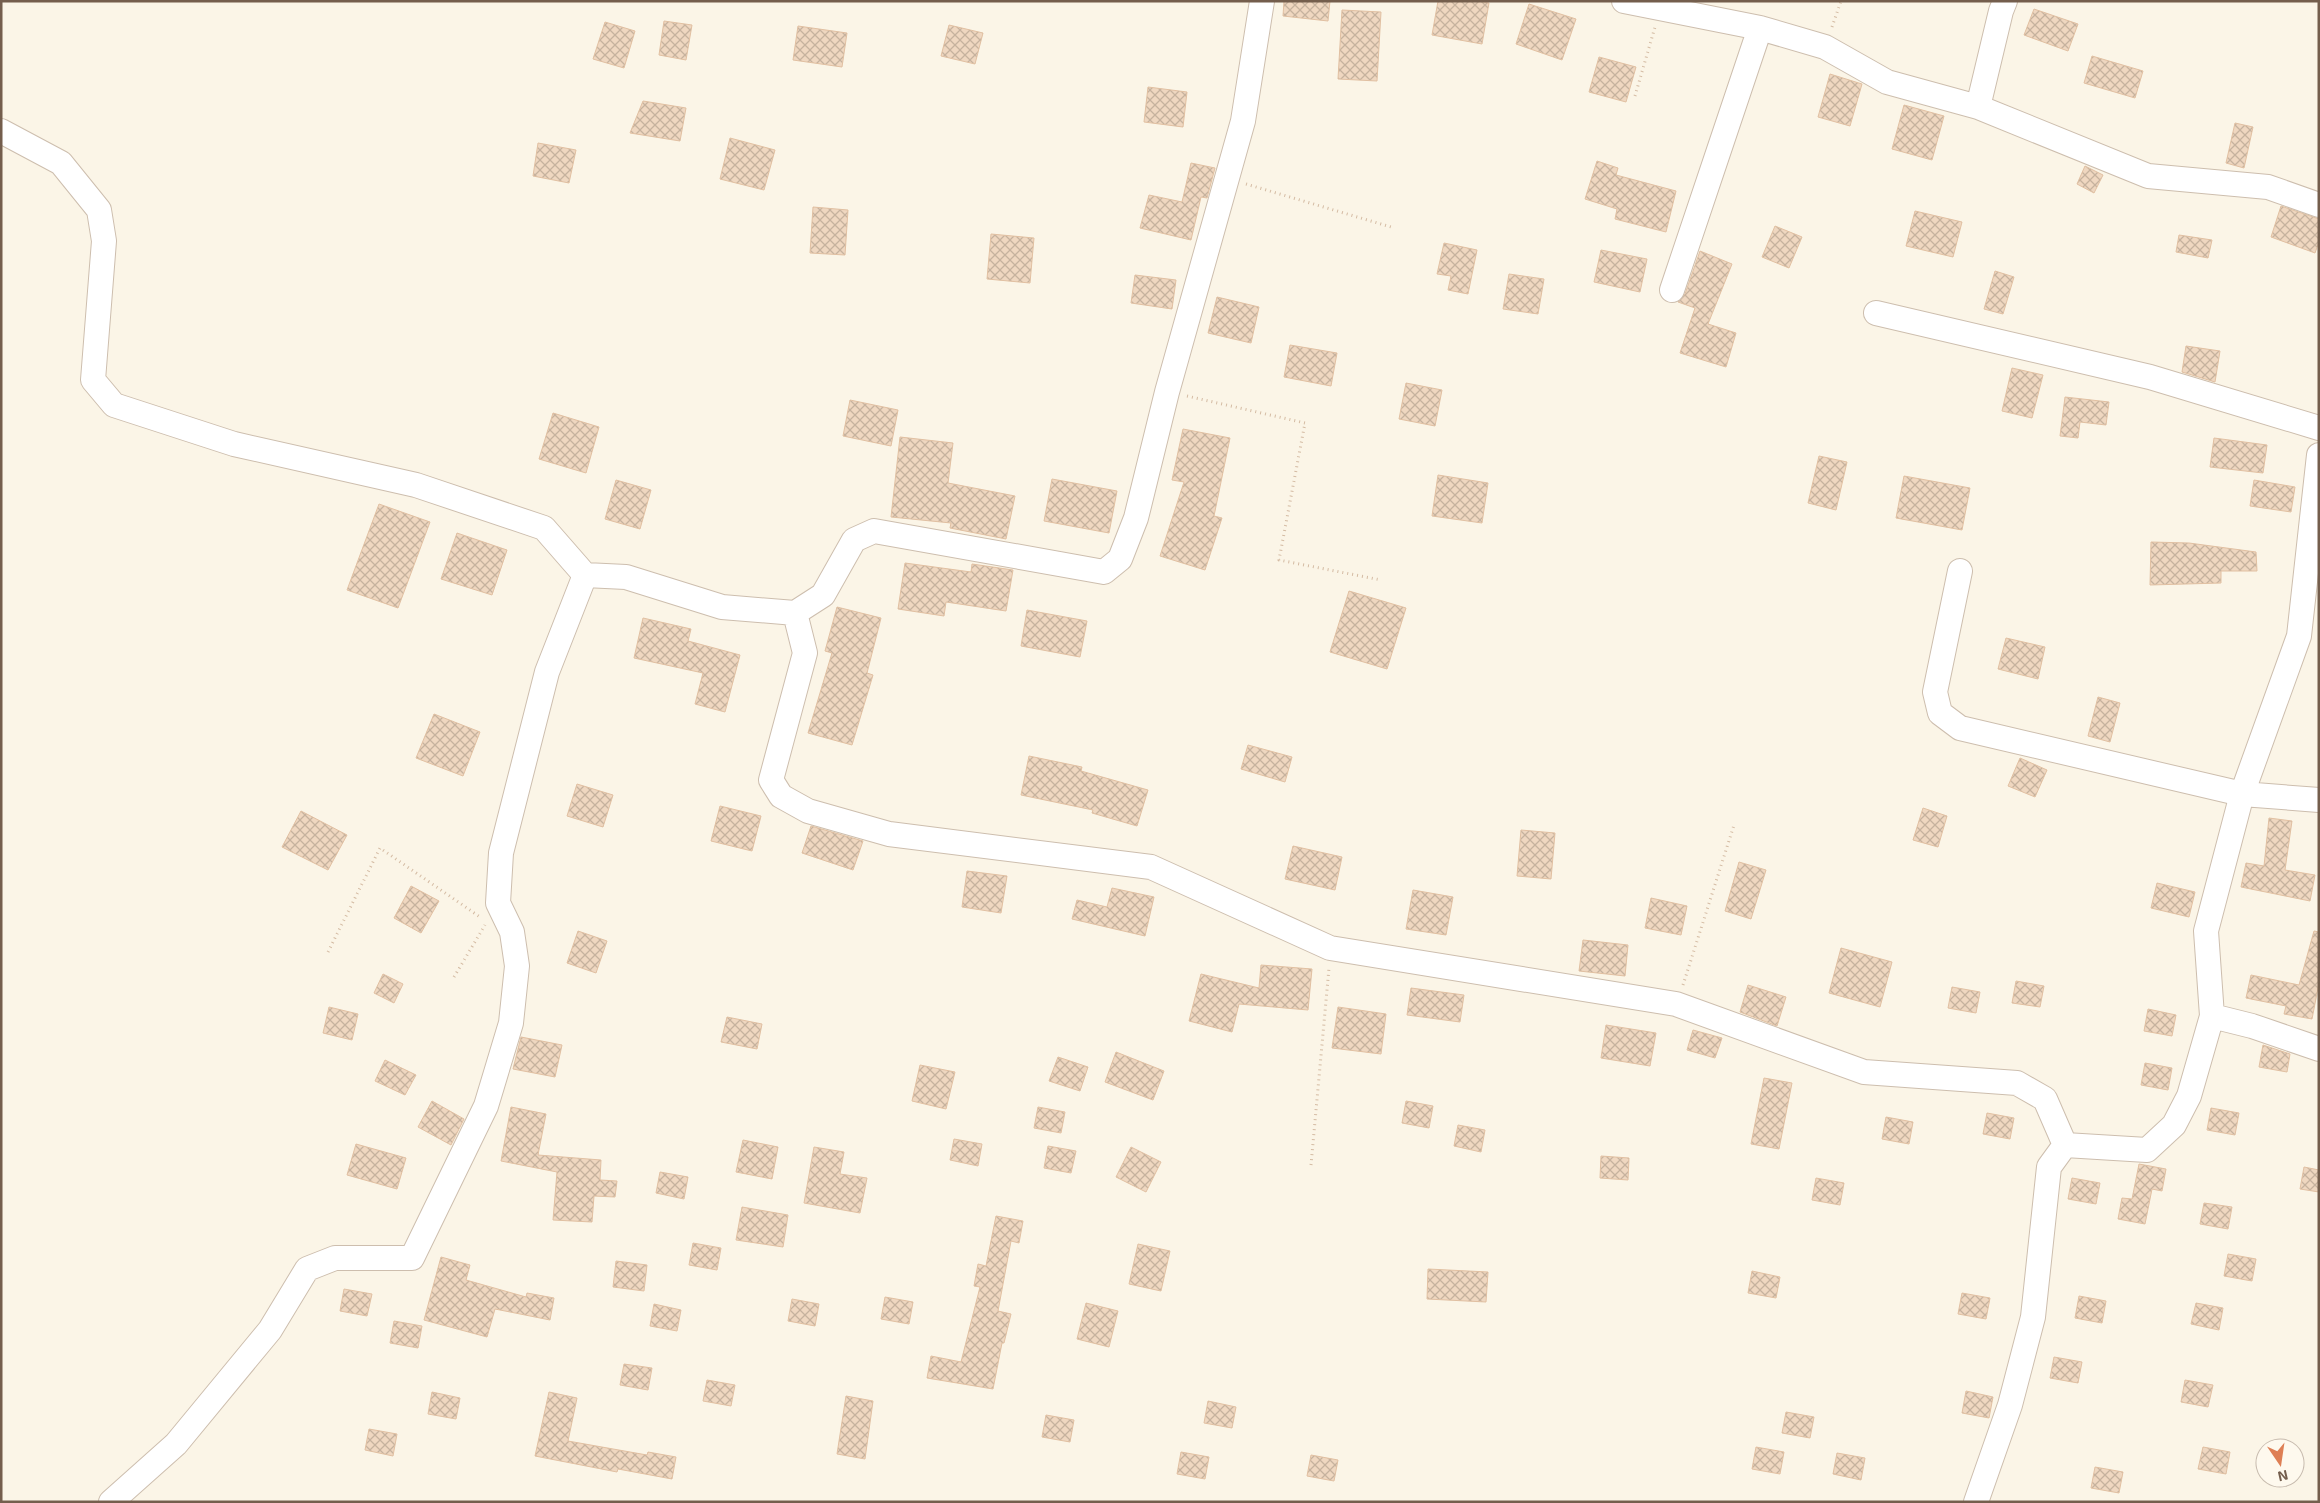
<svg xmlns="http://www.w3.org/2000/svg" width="2320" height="1503" viewBox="0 0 2320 1503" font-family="'Exo 2',sans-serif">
	<defs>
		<pattern id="building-cross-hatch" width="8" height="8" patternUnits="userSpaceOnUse" patternTransform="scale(1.25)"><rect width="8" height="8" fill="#efd7c0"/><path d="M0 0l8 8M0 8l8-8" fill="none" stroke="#c6b29e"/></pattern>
	</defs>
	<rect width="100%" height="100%" fill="#fbf5e7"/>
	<!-- building -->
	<path fill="url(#building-cross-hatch)" stroke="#e1c0a2" d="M1284 1H1330L1328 21 1283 16Z
		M1438 1H1478L1489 3 1482 44 1432 35Z
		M1529 4 1576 19 1562 60 1516 44Z
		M2034 9 2078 24 2068 51 2024 35Z
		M1342 10 1381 12 1377 81 1338 79Z
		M664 21 692 25 686 60 659 55Z
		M605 22 635 31 624 68 593 59Z
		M949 25 983 33 975 64 941 56Z
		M798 26 847 33 842 67 793 60Z
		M2092 56 2143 71 2135 98 2084 83Z
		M1599 57 1636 67 1626 102 1589 92Z
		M1830 74 1862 84 1850 126 1818 117Z
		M1148 87 1187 92 1183 127 1144 122Z
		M643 101 686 108 680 141 630 133Z
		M1904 105 1944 116 1932 160 1892 149Z
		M2235 123 2253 127 2244 168 2226 163Z
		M730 138 775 150 764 190 720 179Z
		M538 143 576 150 569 183 533 176Z
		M1597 161 1618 168 1616 175 1676 191 1666 232 1615 219 1617 209 1585 199Z
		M1191 163 1215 168 1207 198 1201 197 1191 240 1140 228 1149 195 1182 202Z
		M2085 166 2103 175 2094 193 2077 184Z
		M2281 206 2319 219V242L2315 253 2271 237Z
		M813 207 848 210 845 255 810 253Z
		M1915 211 1962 222 1953 257 1906 246Z
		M1775 226 1802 237 1789 268 1762 257Z
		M991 234 1034 238 1030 283 987 279Z
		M2179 235 2212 240 2208 258 2176 252Z
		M1444 243 1477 250 1468 294 1448 290 1451 276 1437 274Z
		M1601 250 1647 259 1640 292 1594 282Z
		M1700 251 1732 264 1708 324 1736 333 1726 367 1680 353 1695 308 1678 302 1685 294Z
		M1995 271 2014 277 2003 314 1984 309Z
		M1509 274 1544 279 1538 314 1503 309Z
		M1135 275 1176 280 1172 309 1131 303Z
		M1217 297 1259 307 1251 343 1208 333Z
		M1290 345 1337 353 1331 386 1284 377Z
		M2186 346 2220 351 2215 382 2182 372Z
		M2012 368 2043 375 2032 418 2002 411Z
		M1406 383 1442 390 1435 426 1399 419Z
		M2065 397 2109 402 2106 425 2080 422 2078 438 2060 436Z
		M850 400 898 410 891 446 843 436Z
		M553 413 599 427 586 473 539 459Z
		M1183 429 1230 438 1214 516 1222 518 1205 570 1160 556 1184 482 1172 480Z
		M900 437 953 443 948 483 1015 496 1006 539 950 528 951 523 891 517Z
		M2214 438 2267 445 2263 473 2210 467Z
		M1819 456 1847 462 1836 510 1808 503Z
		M1438 475 1488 483 1482 523 1432 516Z
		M1904 476 1970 488 1962 530 1896 518Z
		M1052 479 1117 491 1109 533 1044 521Z
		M616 480 651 490 640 529 605 519Z
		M2254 480 2295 487 2291 512 2250 506Z
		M379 504 430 522 398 608 347 590Z
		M457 533 507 550 492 595 441 579Z
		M2151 542 2189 543 2256 552 2257 571H2221V583L2150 585Z
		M905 563 971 572 972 564 1013 570 1006 611 946 602 944 616 898 609Z
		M1349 591 1406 608 1387 669 1330 652Z
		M837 607 881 618 867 673 873 675 852 745 808 733 832 653 825 651Z
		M1027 610 1087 621 1080 657 1021 646Z
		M643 618 691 629 688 641 740 655 725 712 695 704 703 673 634 658Z
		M2006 638 2045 647 2038 679 1998 669Z
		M2098 697 2120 703 2110 742 2088 736Z
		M434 714 480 732 463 776 416 758Z
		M1248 745 1292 757 1285 782 1241 769Z
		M1029 756 1082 767 1081 771 1148 790 1137 826 1092 813 1093 810 1021 795Z
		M2020 758 2047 770 2035 797 2008 786Z
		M577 784 613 795 603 827 567 816Z
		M720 806 761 816 752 851 711 841Z
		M1923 808 1947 816 1938 847 1913 840Z
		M301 811 347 835 328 870 282 847Z
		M2269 818 2292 821 2285 870 2315 875 2310 901 2241 887 2246 863 2264 866Z
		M811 826 863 841 853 870 802 853Z
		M1521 830 1555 833 1551 879 1517 876Z
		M1293 846 1342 857 1335 890 1285 879Z
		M1739 862 1766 870 1751 919 1725 911Z
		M967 871 1007 876 1001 913 962 907Z
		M2157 883 2195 892 2189 917 2151 908Z
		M411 886 439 901 421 933 394 918Z
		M1112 888 1154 897 1145 936 1072 919 1077 900 1107 907Z
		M1413 890 1453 897 1446 935 1406 929Z
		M1651 898 1687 906 1681 935 1645 928Z
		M578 931 607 941 596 973 567 963Z
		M2314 931 2319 932V983L2312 1019 2284 1014 2286 1006 2246 998 2251 975 2299 985Z
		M1583 940 1628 945 1625 976 1579 971Z
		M1841 948 1892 962 1880 1007 1829 993Z
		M1261 965 1312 969 1308 1010 1239 1004 1232 1032 1189 1021 1201 974 1259 988Z
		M383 974 403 984 394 1003 374 993Z
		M2016 981 2044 986 2040 1007 2012 1003Z
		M1748 985 1786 997 1777 1026 1740 1012Z
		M1952 987 1980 992 1976 1013 1948 1008Z
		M1411 988 1464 995 1460 1022 1407 1015Z
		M329 1007 358 1014 352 1040 323 1033Z
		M1338 1007 1386 1014 1381 1054 1332 1048Z
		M2148 1009 2176 1015 2172 1036 2144 1031Z
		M727 1017 762 1024 757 1049 721 1042Z
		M1606 1025 1656 1033 1650 1066 1601 1058Z
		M1693 1030 1722 1038 1715 1058 1687 1050Z
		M521 1037 562 1045 555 1077 513 1069Z
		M2263 1045 2290 1054 2287 1072 2259 1067Z
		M1116 1052 1164 1071 1153 1100 1105 1082Z
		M1058 1057 1088 1067 1080 1091 1049 1081Z
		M385 1060 416 1075 405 1095 375 1081Z
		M2145 1063 2172 1068 2168 1090 2141 1085Z
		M920 1065 955 1072 946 1109 912 1101Z
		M1764 1078 1792 1083 1779 1149 1751 1144Z
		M432 1101 464 1119 451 1145 418 1127Z
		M1406 1101 1433 1106 1429 1128 1402 1123Z
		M511 1107 546 1114 538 1155 601 1160 600 1180 617 1181 615 1197 594 1196 592 1222 553 1220 557 1172 501 1161Z
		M1038 1107 1065 1112 1061 1133 1034 1128Z
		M2211 1108 2239 1113 2235 1135 2207 1130Z
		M1987 1113 2014 1118 2010 1139 1983 1134Z
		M1886 1117 1913 1122 1909 1144 1882 1139Z
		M1458 1125 1485 1130 1481 1152 1454 1146Z
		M954 1139 982 1144 978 1166 950 1160Z
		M743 1140 778 1147 772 1179 736 1172Z
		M356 1144 406 1158 397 1189 347 1175Z
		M1048 1146 1076 1151 1071 1173 1044 1168Z
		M814 1147 844 1152 840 1174 867 1178 860 1213 804 1203Z
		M1131 1147 1161 1162 1146 1192 1116 1177Z
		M1601 1156 1629 1158 1628 1180 1600 1178Z
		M2139 1164 2166 1169 2162 1191 2152 1189 2145 1224 2118 1219 2122 1198 2132 1199Z
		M2304 1167 2319 1170V1192L2300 1189Z
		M660 1172 688 1177 684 1199 656 1193Z
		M1816 1178 1844 1183 1840 1205 1812 1200Z
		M2072 1178 2100 1183 2096 1204 2068 1199Z
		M2204 1203 2232 1207 2228 1229 2200 1224Z
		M742 1207 788 1215 783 1247 736 1240Z
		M996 1216 1023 1221 1019 1243 1011 1241 998 1311 1011 1314 1004 1343H1002L993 1389 927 1378 931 1356 961 1362 980 1287 974 1286 978 1264 986 1266Z
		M693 1243 721 1248 717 1270 689 1265Z
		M1138 1244 1170 1251 1161 1291 1129 1284Z
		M2228 1254 2256 1259 2252 1281 2224 1276Z
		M441 1257 470 1265 466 1280 526 1297 527 1293 554 1298 550 1320 495 1309 487 1337 424 1320Z
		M616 1261 647 1265 644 1291 613 1287Z
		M1428 1269 1488 1272 1486 1302 1427 1299Z
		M1752 1271 1780 1277 1776 1298 1748 1293Z
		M344 1289 372 1294 367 1316 340 1311Z
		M1962 1293 1990 1298 1986 1319 1958 1314Z
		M2079 1296 2106 1301 2102 1323 2075 1318Z
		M885 1297 913 1302 909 1324 881 1319Z
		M792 1299 819 1304 815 1326 788 1321Z
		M1086 1303 1118 1311 1109 1347 1077 1339Z
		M2196 1303 2223 1308 2219 1330 2191 1324Z
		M654 1304 681 1310 677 1331 650 1326Z
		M394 1321 422 1326 418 1348 390 1343Z
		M2054 1357 2082 1362 2078 1383 2050 1378Z
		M624 1364 652 1368 648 1390 620 1385Z
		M707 1380 735 1385 731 1406 703 1401Z
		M2185 1380 2213 1385 2208 1407 2181 1402Z
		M1966 1391 1993 1397 1989 1418 1962 1413Z
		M432 1392 460 1398 456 1419 428 1414Z
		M549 1392 577 1398 568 1441 647 1455 648 1452 676 1457 672 1479 618 1469 617 1472 535 1456Z
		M846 1396 873 1401 865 1459 837 1454Z
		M1208 1401 1236 1407 1232 1428 1204 1423Z
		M1786 1412 1814 1417 1810 1438 1782 1433Z
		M1046 1415 1074 1420 1070 1442 1042 1437Z
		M369 1429 397 1434 393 1456 365 1450Z
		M1756 1447 1784 1452 1780 1474 1752 1469Z
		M2203 1447 2230 1452 2226 1474 2198 1469Z
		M1181 1452 1209 1457 1205 1479 1177 1474Z
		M1837 1453 1865 1458 1861 1480 1833 1474Z
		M1311 1455 1338 1460 1334 1481 1307 1476Z
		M2095 1467 2123 1472 2119 1493 2091 1488Z"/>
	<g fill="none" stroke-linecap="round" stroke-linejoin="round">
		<!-- minor casing -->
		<g stroke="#cdbeae" stroke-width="26">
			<path id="minor" d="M1624 1 1760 28 1825 47 1887 82 1978 107 2148 176 2268 187 2319 205
				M1978 107 2001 11 2005 1
				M1 131 61 163 99 210 104 241 93 380 114 405 234 444 416 485 544 528 585 575
				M1672 290 1760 28
				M1876 313 2150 377 2319 428
				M1960 571 1935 692 1940 713 1960 728 2242 794 2319 800
				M795 613 805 653 771 780 781 796 808 811 889 834 1151 867 1330 948 1676 1004 1864 1072 2017 1083 2045 1099 2065 1145
				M2212 1016 2252 1026 2319 1049
				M111 1502 176 1444 270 1330 307 1269 335 1258H412L486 1106 511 1023 517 966 512 932 498 903 501 853 547 672 585 575 626 577 722 607 795 613 823 595 854 540 874 531 1104 572 1120 559 1136 518 1167 392 1243 121 1262 1
				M1976 1502 2010 1405 2033 1317 2049 1167 2065 1145 2147 1150 2174 1125 2189 1096 2212 1016 2206 931 2242 794 2299 636 2319 455"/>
		</g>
		<!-- path -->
		<path stroke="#d4bba3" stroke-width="3" stroke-dasharray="1 4" stroke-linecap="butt" d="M1832 27 1841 1
			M1635 96 1655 27
			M1246 184 1391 227
			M1187 396 1305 423 1279 560 1381 580
			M328 952 380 848 480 917
			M454 977 485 925
			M1683 985 1734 825
			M1311 1165 1329 968"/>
		<!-- minor -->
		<use href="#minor" stroke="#fff" stroke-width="24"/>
	</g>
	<!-- border -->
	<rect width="2320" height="1503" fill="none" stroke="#745e4d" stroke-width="5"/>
	<!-- north arrow -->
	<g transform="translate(2280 1463) rotate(167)"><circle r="24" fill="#fef9ee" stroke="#c7bbae"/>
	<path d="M0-4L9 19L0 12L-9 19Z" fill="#de7f54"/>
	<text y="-8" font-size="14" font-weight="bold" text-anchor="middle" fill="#745e4d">N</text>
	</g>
</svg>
